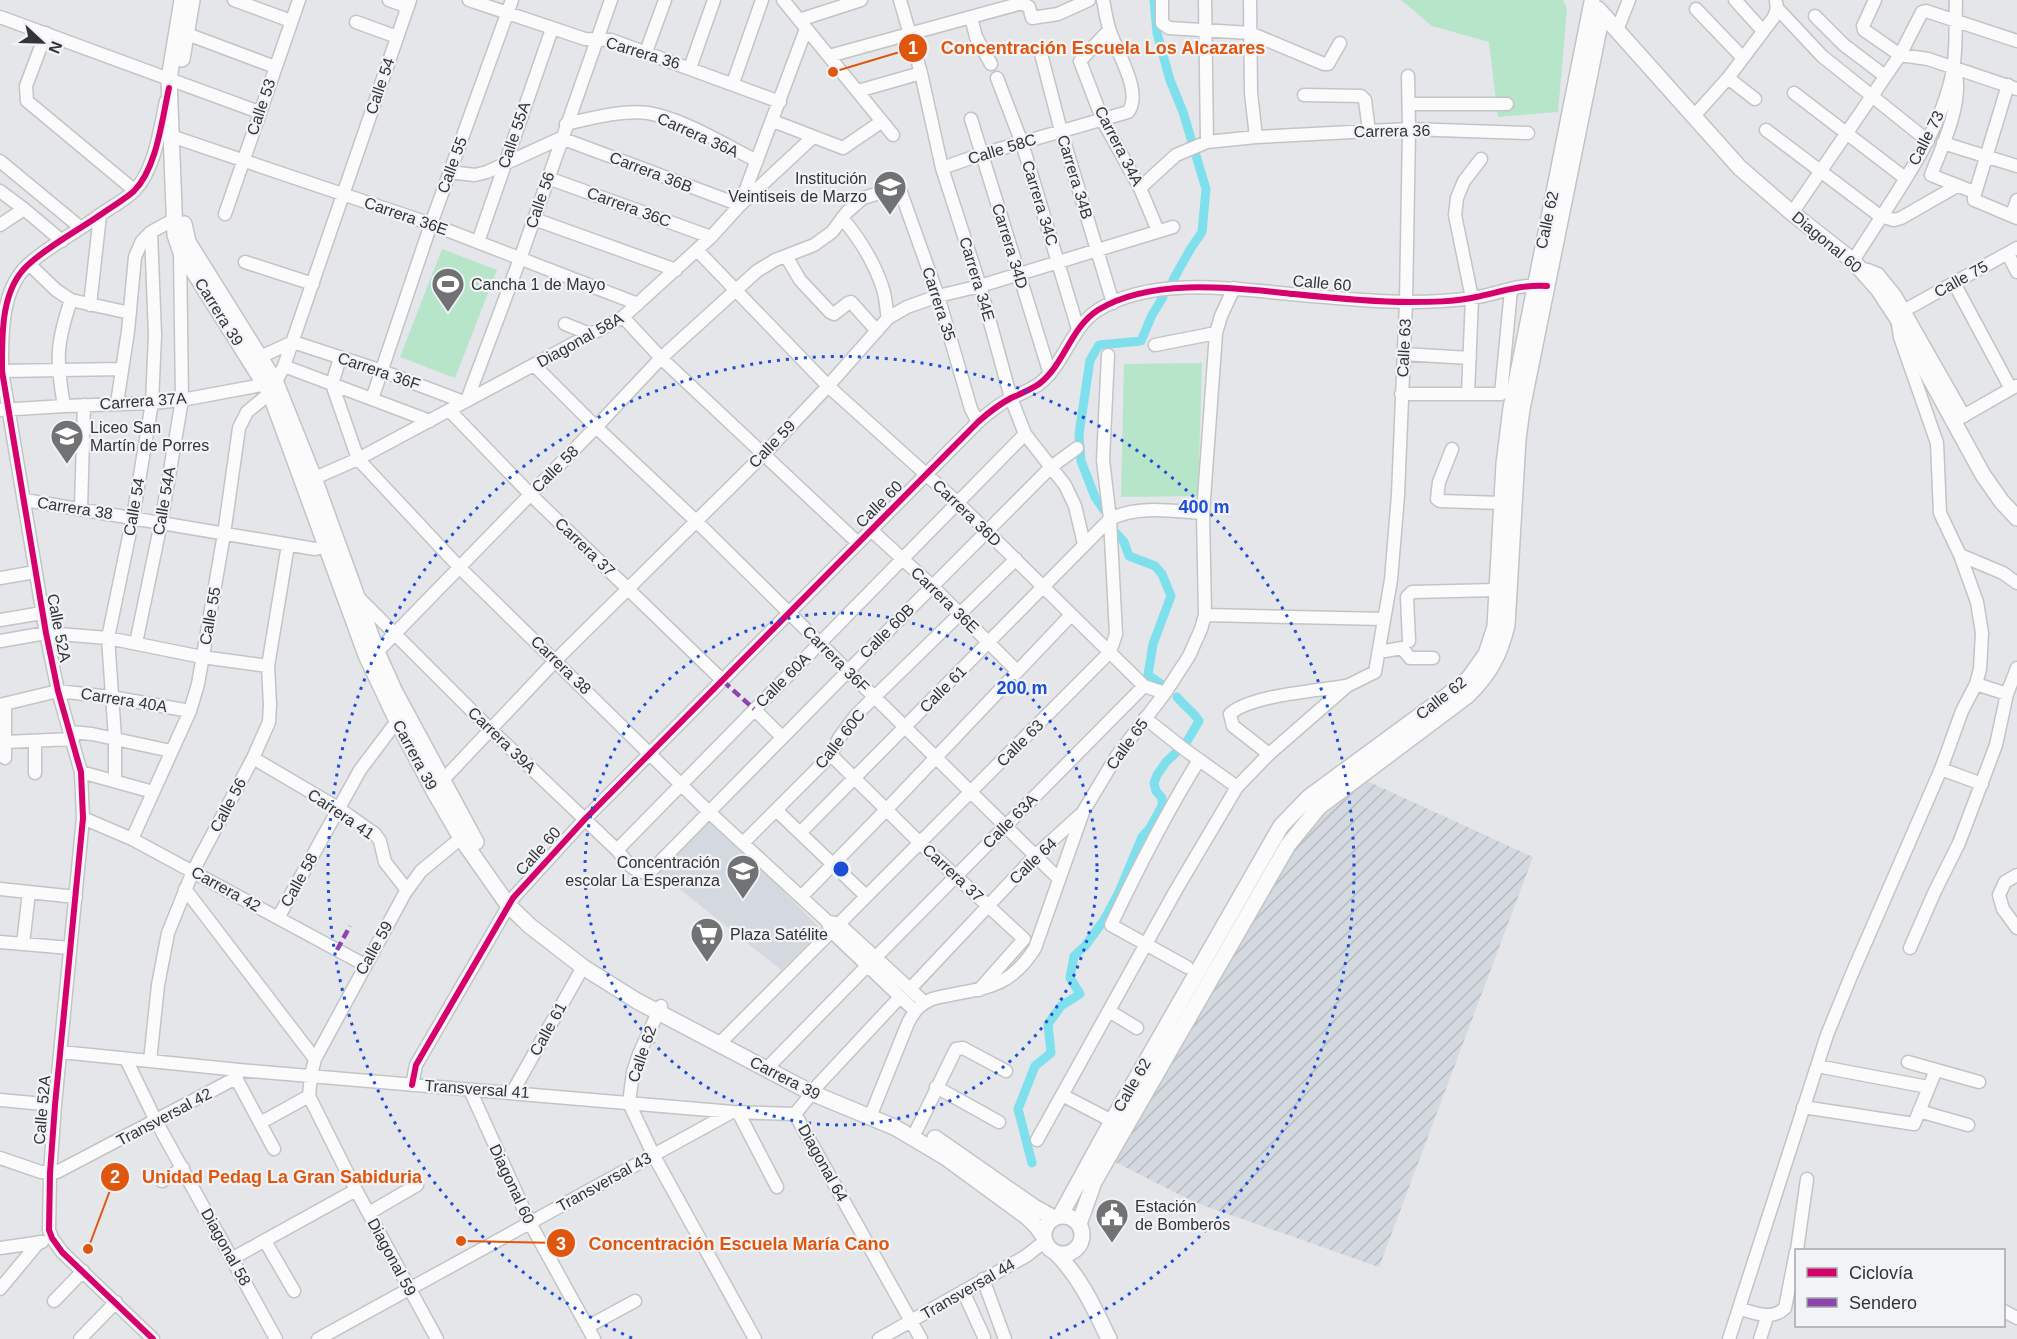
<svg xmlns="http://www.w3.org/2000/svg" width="2017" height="1339" viewBox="0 0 2017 1339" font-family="Arial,sans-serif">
	<defs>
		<pattern id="industrial-furrows" width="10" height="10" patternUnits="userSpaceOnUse" patternTransform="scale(1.5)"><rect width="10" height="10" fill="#d4d9e0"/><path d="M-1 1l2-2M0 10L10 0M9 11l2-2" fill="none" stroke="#b6bbc1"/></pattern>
	</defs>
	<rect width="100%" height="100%" fill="#e4e6e9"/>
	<!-- built -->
	<path fill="#d4d9e0" d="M711 819 822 930 781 970 657 871Z"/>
	<!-- industrial -->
	<path fill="url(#industrial-furrows)" d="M1367 781 1533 857 1379 1267 1194 1202 1115 1162 1161 1080 1305 831Z"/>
	<!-- park -->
	<path fill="#b6e5ca" d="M1401 0H1563L1567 9 1558 112 1498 117 1489 42 1432 26Z
		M442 249 497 270 455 378 400 357Z
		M1202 363 1198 496 1121 497 1124 364Z"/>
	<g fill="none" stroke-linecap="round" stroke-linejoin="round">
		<!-- canal -->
		<path stroke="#7de0ec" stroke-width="9" d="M1154 0 1157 33 1170 80 1183 112 1206 189 1202 232 1191 248 1173 280
			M1104 510 1095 497 1081 461 1079 434 1090 360 1099 345 1141 341 1152 315 1163 297
			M1115 532 1124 542 1129 556 1155 566 1162 574 1171 596 1153 644 1148 675 1161 684
			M1032 1163 1018 1109 1035 1066 1051 1053 1048 1024 1061 1006 1080 994 1070 978 1074 956 1085 946 1104 920 1119 892 1142 837 1150 828 1162 806V798L1156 791 1154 783 1157 775 1166 762 1186 743 1199 721C1194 712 1184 706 1177 697"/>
		<!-- minor casing -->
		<g stroke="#c2c4c6" stroke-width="15">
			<path id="minor" d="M234 0 291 21
				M389 0 408 7
				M469 0 585 39 611 40 780 102
				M783 0 893 135
				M900 0 921 73 942 168 980 286 1011 398 1025 434 1065 485 1075 506 1084 544
				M1162 0V23L1169 28 1250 33 1324 64H1328L1340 43
				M1205 0 1207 142
				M1250 0 1251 93 1256 137
				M1735 0 1763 31
				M1875 0 1863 26 1864 30 1900 55 1928 59 2017 89
				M1777 8 1822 56 1928 141
				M1696 9 1743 58
				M1815 16 1844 45 1885 76
				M0 17 259 112
				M971 17 976 37 991 64
				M799 20 861 0
				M356 22 397 37
				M1109 30 1080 61 1103 121 1140 188 1158 231
				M1617 30 1629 0
				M46 33 26 86 27 101 134 190
				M187 34 275 67
				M1040 50 1061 131 1113 303
				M646 52 665 0
				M829 56 1022 3 1029 7 1032 18 1058 14 1089 0
				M690 68 714 0
				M1955 71C1964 101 1942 147 1931 175L1974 192
				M997 78 1022 143 1078 329
				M1728 78 1755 99
				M733 83 762 0
				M2008 85 1974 197V200L1979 202 2017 218
				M858 91 921 73
				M1794 93 1905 178
				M1304 95 1361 96 1365 100 1369 131
				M1409 104H1507
				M1694 116 1728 78 1774 17 1777 8 1776 2
				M971 119 1050 374
				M773 121 843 148 881 122
				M566 124C592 118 621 110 648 113 684 119 725 145 757 161
				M1766 130 1880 216 1894 220 1901 218 1957 186
				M171 136 431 224 638 304
				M1943 143 2017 166
				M0 161 81 228
				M942 168 982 154 1128 112C1144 92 1114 48 1109 28 1106 19 1105 9 1103 0
				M449 172 475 175 487 172 561 138 740 205 806 29
				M548 178 711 237
				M1140 188 1176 155 1207 142 1256 137 1409 129 1528 133
				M0 191 24 209 62 241
				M1792 213 1900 55 1922 12 1926 11 2017 41
				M225 214 299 0
				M2012 215 2017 200
				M842 218C859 238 875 264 883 289 886 298 886 309 888 318
				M534 219 676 270
				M0 225 24 209
				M478 242 552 29
				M697 250 828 386 958 503 1144 686 1165 693
				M2008 254 2017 272
				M786 256 800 280 830 312 834 314 848 303 851 302 877 331
				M1853 261C1888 204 1942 135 1953 69 1957 47 1955 23 1956 0
				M245 262 313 284
				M29 264 56 290 71 300 130 313
				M1861 269 1868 270 1878 274 1895 295 1964 416
				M1954 283 2011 389
				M90 305 100 215
				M1905 310 2017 248
				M623 317 661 358 858 543
				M565 324 590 334
				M293 342 382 371 464 402
				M1155 345 1216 333
				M1403 354 1470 358
				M260 357 293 342
				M340 358 332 384 358 459 460 568 709 812 827 921 831 931 915 1011
				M534 365 596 427 696 521 1059 879
				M284 366 430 421
				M2 371 122 369
				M1468 393 1472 298 1455 215 1457 198 1464 181 1481 159
				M1401 394H1501L1511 290
				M372 399 431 224 512 0
				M467 400 520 259 611 0
				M117 403 128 331 135 257 142 241 151 232 175 219
				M64 406C56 360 56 344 71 300
				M0 410 64 406 152 403 182 400 272 383
				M449 410 530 494 723 681
				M1958 419 2016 386
				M1452 449 1439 482 1437 499 1440 501 1502 503
				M308 481 358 459 623 317 711 237 740 205 813 137
				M25 500 315 549 334 545
				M81 508 84 405
				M871 530 932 586 1017 671
				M1960 555 2003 573 2017 583
				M0 578 35 572
				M358 597 490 729 617 850C626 860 635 877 651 871L848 671 1051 467 1077 448
				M1205 615 1384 619
				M0 620 42 613
				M0 641 46 633 108 638 202 657 268 666
				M1409 641 1407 597 1412 592 1496 590
				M136 643 161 523 182 400 180 250
				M377 652 596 427 661 358 757 271 775 260 814 245 832 232 847 212 863 198 899 187 938 296 971 409 978 422
				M1379 652 1402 648 1410 658H1433
				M1976 684 2007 694
				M5 704V758
				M0 705 58 691 111 697 190 711
				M754 709 782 737
				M1145 718 1184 749 1237 787
				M71 732 92 734 171 751
				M5 742 73 739
				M1269 754 1233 726 1230 714C1250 695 1318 691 1346 686
				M831 755 920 843 1024 939 979 990
				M253 758 338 808 375 834 380 841 385 862 407 890
				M1941 769 1982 784
				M81 772 153 792
				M35 773V741
				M115 781V738L108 638 133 517 152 403 155 335 151 232
				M442 781 556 660 765 453 828 386 888 318 907 307 938 296 980 286 1173 227
				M776 810 866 896
				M83 818 132 839 365 965
				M800 833 1110 519C1138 505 1171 511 1203 513
				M132 839 190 711 198 684 224 534 239 428 247 412 270 393 284 366 410 0
				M743 843 831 755 839 738 856 715 1016 559
				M617 850 1025 434
				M2017 875 2005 882 1999 895 2003 909 2017 928
				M0 889 76 897
				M185 889 315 1059
				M801 897 886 810 1071 615
				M278 918 360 770 397 721
				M831 922 839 924 924 1002
				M0 942 70 948
				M23 944 29 892
				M1910 948 1935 891 1959 843 1996 745 2007 694 2017 668
				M876 957 1144 686
				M1187 967 1111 925C1138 868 1166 813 1199 760
				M910 989 1035 856 1080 815
				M661 1006 639 1054 633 1072 629 1103 654 1156 755 1339
				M1109 1011 1137 1028
				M719 1044 1110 652 1116 634 1110 519 1103 460 1108 355
				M61 1052 239 1070 733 1112 795 1114 812 1093
				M126 1059 156 1121 276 1339
				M150 1061 158 985 168 933 193 871 253 758 269 722 270 705 268 666 288 545
				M1908 1062 1979 1082
				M772 1063 867 966
				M1817 1066 1928 1087
				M236 1078 274 1149
				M412 1085 416 1065 513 898 585 819 978 422C988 413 998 405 1011 398 1020 394 1030 390 1039 384 1065 364 1070 328 1098 310 1151 277 1231 288 1290 294 1329 297 1369 302 1408 302 1429 302 1451 301 1472 298 1495 295 1519 283 1543 286
				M817 1086 900 997
				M936 1087 999 1122
				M470 1090 530 1223 594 1339
				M513 1091 583 967
				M1062 1095 1112 1121
				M0 1100 55 1105
				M1803 1107 1914 1124 1936 1070
				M1919 1111 1968 1125
				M738 1112 777 1187
				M795 1114 921 1339
				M870 1117 908 1023C914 1011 920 1004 932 999 979 987 1007 993 1035 948L1083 812 1116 757 1165 693 1189 656 1201 629 1205 615 1203 513 1216 333 1221 316 1234 288
				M260 1123 309 1096
				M917 1129 956 1049 963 1048 1006 1071
				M1037 1140 1176 890 1237 787 1269 754 1347 686 1375 672 1391 580 1398 495 1406 302 1409 129 1408 76
				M0 1158 41 1172H57L236 1078 239 1070
				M162 1181 183 1168
				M369 1213 417 1185
				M265 1241 294 1291
				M0 1248 42 1242
				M1797 1250 1807 1179
				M233 1258 356 1190
				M983 1279 1005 1339
				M0 1289 39 1242
				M963 1291 984 1337
				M54 1301 83 1271
				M1740 1309C1756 1313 1771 1321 1785 1308L1796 1252
				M2004 1311 2017 1318
				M587 1327 635 1301
				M80 1339 116 1302
				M153 1339 62 1252 52 1238 49 1230 50 1173 55 1105 83 818 81 772 58 691 46 633 2 371C2 337 0 289 29 264 49 246 75 233 97 217 108 209 124 201 134 191 155 170 160 129 166 101
				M318 1339 732 1112
				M437 1339 356 1190 309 1096 311 1075 315 1059 405 893 421 871 461 838
				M879 1339 1026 1256 1045 1241
				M1729 1339 1827 1035 1851 976 1941 769 1962 711 1976 684 1980 669 1982 633 1977 602 1960 555 1940 513 1937 443 1900 337 1898 324
				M1760 1339 1767 1317"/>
		</g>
		<!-- major casing -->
		<g stroke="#c2c4c6" stroke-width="18">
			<path id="major" d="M182 0 169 79 175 235 180 250 270 393 366 655 397 721 435 793 461 838 508 905 530 926 583 967 637 1001 812 1093 894 1127 913 1138 945 1157 1027 1217 1037 1227 1044 1237
				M1598 9 1740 168 1792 213 1853 261 1878 289 1897 318 1983 475 2002 502 2017 518
				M182 59 192 0
				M184 224 188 242 276 383 314 478 377 652 395 692 476 842
				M935 1138 1034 1207 1054 1218
				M1044 1235a19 19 0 1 1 38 0a19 19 0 1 1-38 0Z
				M1060 1216 1112 1121 1281 826 1309 797 1456 689 1469 678 1486 654 1495 627 1504 464 1511 408 1592 2
				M1079 1224 1094 1182 1288 845 1319 807 1467 696C1489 675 1500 655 1507 625L1518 439 1522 409 1602 14
				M1056 1253C1081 1278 1094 1308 1109 1339"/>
		</g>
		<!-- minor -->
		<use href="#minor" stroke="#fbfbfc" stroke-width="12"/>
		<!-- major -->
		<use href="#major" stroke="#fbfbfc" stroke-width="15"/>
		<!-- quiet -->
		<path stroke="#8e44ad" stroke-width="4.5" stroke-dasharray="9 4.5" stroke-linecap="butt" d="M723 681 754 709
			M337 950 350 926"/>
		<!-- cycleway casing -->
		<g stroke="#f1f3f7" stroke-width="10">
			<path id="cycleway" d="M412 1085 416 1065 513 898 585 819 978 422C988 413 998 405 1011 398 1020 394 1030 390 1039 384 1065 364 1070 328 1098 310 1152 277 1235 288 1294 294 1332 298 1370 302 1408 302 1430 302 1454 302 1476 297 1500 292 1523 284 1547 286
				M153 1339 62 1252 52 1238 49 1230 50 1173 55 1105 83 818 81 772 58 691 46 633 2 371C2 337 0 289 29 264 50 245 77 231 100 215 111 207 124 200 134 191 157 168 162 119 169 88"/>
		</g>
		<!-- cycleway -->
		<use href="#cycleway" stroke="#d6006c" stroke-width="6"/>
	</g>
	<!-- distance rings -->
	<g fill="none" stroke="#1d4ed8" stroke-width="3" stroke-dasharray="3 6">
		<circle cx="841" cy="869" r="256"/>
		<path d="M632 1338A513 513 0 1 1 1050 1338"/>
	</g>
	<!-- icons -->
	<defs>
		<g id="school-pin" transform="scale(1.725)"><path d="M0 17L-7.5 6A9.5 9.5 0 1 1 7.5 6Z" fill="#717274" stroke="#f1f3f7"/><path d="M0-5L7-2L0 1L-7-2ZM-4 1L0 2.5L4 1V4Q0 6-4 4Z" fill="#fff"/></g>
		<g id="stadium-pin" transform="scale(1.725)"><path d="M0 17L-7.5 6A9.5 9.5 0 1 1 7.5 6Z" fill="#717274" stroke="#f1f3f7"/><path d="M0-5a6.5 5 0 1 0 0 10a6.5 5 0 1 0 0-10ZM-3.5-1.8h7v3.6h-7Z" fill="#fff"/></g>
		<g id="supermarket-pin" transform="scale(1.725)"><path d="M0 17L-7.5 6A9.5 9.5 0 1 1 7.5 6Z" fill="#717274" stroke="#f1f3f7"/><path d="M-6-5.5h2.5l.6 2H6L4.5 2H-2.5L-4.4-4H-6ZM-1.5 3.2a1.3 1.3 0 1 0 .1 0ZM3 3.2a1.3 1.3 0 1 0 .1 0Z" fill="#fff"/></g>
		<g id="civic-pin" transform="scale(1.725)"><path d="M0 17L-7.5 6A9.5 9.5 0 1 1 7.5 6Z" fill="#717274" stroke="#f1f3f7"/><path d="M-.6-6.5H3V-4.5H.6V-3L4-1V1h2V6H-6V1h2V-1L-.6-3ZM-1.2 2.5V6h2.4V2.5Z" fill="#fff"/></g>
	</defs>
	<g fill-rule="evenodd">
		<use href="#school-pin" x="890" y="187"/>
		<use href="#stadium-pin" x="448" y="284"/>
		<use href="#school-pin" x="67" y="436"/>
		<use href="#school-pin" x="743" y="871"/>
		<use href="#supermarket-pin" x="707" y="934"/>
		<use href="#civic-pin" x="1112" y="1215"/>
	</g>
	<g text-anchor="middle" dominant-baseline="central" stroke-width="4.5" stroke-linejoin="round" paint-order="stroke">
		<!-- street labels -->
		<g font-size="16" fill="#333435" stroke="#f1f3f7">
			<text transform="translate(643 53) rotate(17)">Carrera 36</text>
			<text transform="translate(380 86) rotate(-71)">Calle 54</text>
			<text transform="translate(261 107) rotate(-71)">Calle 53</text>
			<text transform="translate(1392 131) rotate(-1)">Carrera 36</text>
			<text transform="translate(514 135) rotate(-71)">Calle 55A</text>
			<text transform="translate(698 135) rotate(24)">Carrera 36A</text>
			<text transform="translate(1926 138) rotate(-63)">Calle 73</text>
			<text transform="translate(1119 146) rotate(63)">Carrera 34A</text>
			<text transform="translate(1002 149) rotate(-17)">Calle 58C</text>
			<text transform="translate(452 165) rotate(-70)">Calle 55</text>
			<text transform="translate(651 172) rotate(21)">Carrera 36B</text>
			<text transform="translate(1075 177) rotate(73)">Carrera 34B</text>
			<text transform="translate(540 200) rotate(-71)">Calle 56</text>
			<text transform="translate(1040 203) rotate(73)">Carrera 34C</text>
			<text transform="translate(629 207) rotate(20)">Carrera 36C</text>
			<text transform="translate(406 216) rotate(19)">Carrera 36E</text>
			<text transform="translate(1547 220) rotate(-78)">Calle 62</text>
			<text transform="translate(1827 242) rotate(40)">Diagonal 60</text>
			<text transform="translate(1010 246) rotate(73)">Carrera 34D</text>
			<text transform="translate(977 279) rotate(73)">Carrera 34E</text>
			<text transform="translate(1961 279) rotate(-29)">Calle 75</text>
			<text transform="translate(1322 283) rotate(5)">Calle 60</text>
			<text transform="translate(939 304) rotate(72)">Carrera 35</text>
			<text transform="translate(219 312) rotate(58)">Carrera 39</text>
			<text transform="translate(580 340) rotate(-29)">Diagonal 58A</text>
			<text transform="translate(1404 348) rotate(-87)">Calle 63</text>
			<text transform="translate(379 371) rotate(19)">Carrera 36F</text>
			<text transform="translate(143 401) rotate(-4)">Carrera 37A</text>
			<text transform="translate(772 444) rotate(-46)">Calle 59</text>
			<text transform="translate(555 469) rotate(-45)">Calle 58</text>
			<text transform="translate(164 501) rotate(-80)">Calle 54A</text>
			<text transform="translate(879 504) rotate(-45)">Calle 60</text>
			<text transform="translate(134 507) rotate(-80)">Calle 54</text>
			<text transform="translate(75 508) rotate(9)">Carrera 38</text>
			<text transform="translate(967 513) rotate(44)">Carrera 36D</text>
			<text transform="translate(585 547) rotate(44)">Carrera 37</text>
			<text transform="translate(945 600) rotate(44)">Carrera 36E</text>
			<text transform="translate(210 616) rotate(-80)">Calle 55</text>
			<text transform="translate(59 628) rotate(79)">Calle 52A</text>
			<text transform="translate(887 631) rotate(-45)">Calle 60B</text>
			<text transform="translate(836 659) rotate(45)">Carrera 36F</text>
			<text transform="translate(561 665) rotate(44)">Carrera 38</text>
			<text transform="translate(783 680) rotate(-45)">Calle 60A</text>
			<text transform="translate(943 689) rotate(-45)">Calle 61</text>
			<text transform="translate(1441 698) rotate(-38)">Calle 62</text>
			<text transform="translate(124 700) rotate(9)">Carrera 40A</text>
			<text transform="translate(840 739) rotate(-52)">Calle 60C</text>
			<text transform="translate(502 740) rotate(44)">Carrera 39A</text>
			<text transform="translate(1020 743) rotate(-45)">Calle 63</text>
			<text transform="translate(1127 744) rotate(-54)">Calle 65</text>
			<text transform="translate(415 755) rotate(62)">Carrera 39</text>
			<text transform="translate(228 805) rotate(-62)">Calle 56</text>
			<text transform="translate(341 814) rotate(34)">Carrera 41</text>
			<text transform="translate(1010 821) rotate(-45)">Calle 63A</text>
			<text transform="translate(538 851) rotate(-48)">Calle 60</text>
			<text transform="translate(1033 861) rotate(-44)">Calle 64</text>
			<text transform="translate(953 873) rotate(43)">Carrera 37</text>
			<text transform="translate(299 880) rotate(-61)">Calle 58</text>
			<text transform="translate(226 889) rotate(29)">Carrera 42</text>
			<text transform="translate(374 948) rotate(-61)">Calle 59</text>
			<text transform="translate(548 1029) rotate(-61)">Calle 61</text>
			<text transform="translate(642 1054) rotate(-71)">Calle 62</text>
			<text transform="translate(785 1078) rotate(27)">Carrera 39</text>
			<text transform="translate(1132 1085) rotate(-60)">Calle 62</text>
			<text transform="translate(477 1089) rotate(4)">Transversal 41</text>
			<text transform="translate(42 1110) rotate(-85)">Calle 52A</text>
			<text transform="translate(164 1117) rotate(-28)">Transversal 42</text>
			<text transform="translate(823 1163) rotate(61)">Diagonal 64</text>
			<text transform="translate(604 1182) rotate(-29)">Transversal 43</text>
			<text transform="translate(512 1184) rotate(65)">Diagonal 60</text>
			<text transform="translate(226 1247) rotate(61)">Diagonal 58</text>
			<text transform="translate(392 1257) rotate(62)">Diagonal 59</text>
			<text transform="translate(968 1289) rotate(-30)">Transversal 44</text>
		</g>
		<!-- poi labels -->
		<g font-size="16" fill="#333435" stroke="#f1f3f7" text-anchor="start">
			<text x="867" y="178" text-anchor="end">Institución<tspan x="867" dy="18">Veintiseis de Marzo</tspan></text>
			<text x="471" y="284">Cancha 1 de Mayo</text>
			<text x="90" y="427">Liceo San<tspan x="90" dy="18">Martín de Porres</tspan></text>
			<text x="720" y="862" text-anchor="end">Concentración<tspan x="720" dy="18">escolar La Esperanza</tspan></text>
			<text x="730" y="934">Plaza Satélite</text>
			<text x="1135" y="1206">Estación<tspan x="1135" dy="18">de Bomberos</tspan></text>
		</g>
	</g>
	<circle cx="841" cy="869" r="9" fill="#1d4ed8" stroke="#f1f3f7" stroke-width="3"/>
	<g font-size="18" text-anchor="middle" font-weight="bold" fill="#1d4ed8" stroke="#f1f3f7" stroke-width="4.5" stroke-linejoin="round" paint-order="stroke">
		<text x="1204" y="513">400 m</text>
		<text x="1022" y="694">200 m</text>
	</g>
	<!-- callouts -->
	<path fill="none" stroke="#df570e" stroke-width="2" d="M833 72L913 48M88 1249L115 1177M461 1241L561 1243"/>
	<g fill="#df570e" stroke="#f1f3f7" stroke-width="2">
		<circle cx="833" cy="72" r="6"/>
		<circle cx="88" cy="1249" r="6"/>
		<circle cx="461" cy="1241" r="6"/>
		<circle cx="913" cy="48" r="15"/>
		<circle cx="115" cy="1177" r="15"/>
		<circle cx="561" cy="1243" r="15"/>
	</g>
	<g font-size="18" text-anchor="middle" font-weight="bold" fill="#fff">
		<text x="913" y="54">1</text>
		<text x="115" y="1183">2</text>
		<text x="561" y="1250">3</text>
	</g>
	<g font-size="18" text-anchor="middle" font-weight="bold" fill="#df570e" stroke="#f1f3f7" stroke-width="4.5" stroke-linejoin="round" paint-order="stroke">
		<text x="1103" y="54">Concentración Escuela Los Alcazares</text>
		<text x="282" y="1183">Unidad Pedag La Gran Sabiduria</text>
		<text x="739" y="1250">Concentración Escuela María Cano</text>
	</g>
	<!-- legend -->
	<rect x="1795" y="1249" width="210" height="78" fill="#f1f3f7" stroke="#a5a7a9" stroke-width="1.5"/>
	<rect x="1807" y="1268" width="30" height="9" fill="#d6006c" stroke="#a5a7a9" stroke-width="1.5"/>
	<text x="1849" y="1279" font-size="18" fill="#333435">Ciclovía</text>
	<rect x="1807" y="1298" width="30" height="9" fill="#8e44ad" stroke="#a5a7a9" stroke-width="1.5"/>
	<text x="1849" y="1309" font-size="18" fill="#333435">Sendero</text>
	<!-- north arrow -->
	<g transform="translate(42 42) rotate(112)" stroke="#f1f3f7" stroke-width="4.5" paint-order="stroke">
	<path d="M0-4.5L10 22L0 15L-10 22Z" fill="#333435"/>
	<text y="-9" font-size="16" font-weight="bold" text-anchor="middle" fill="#333435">N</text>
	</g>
</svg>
